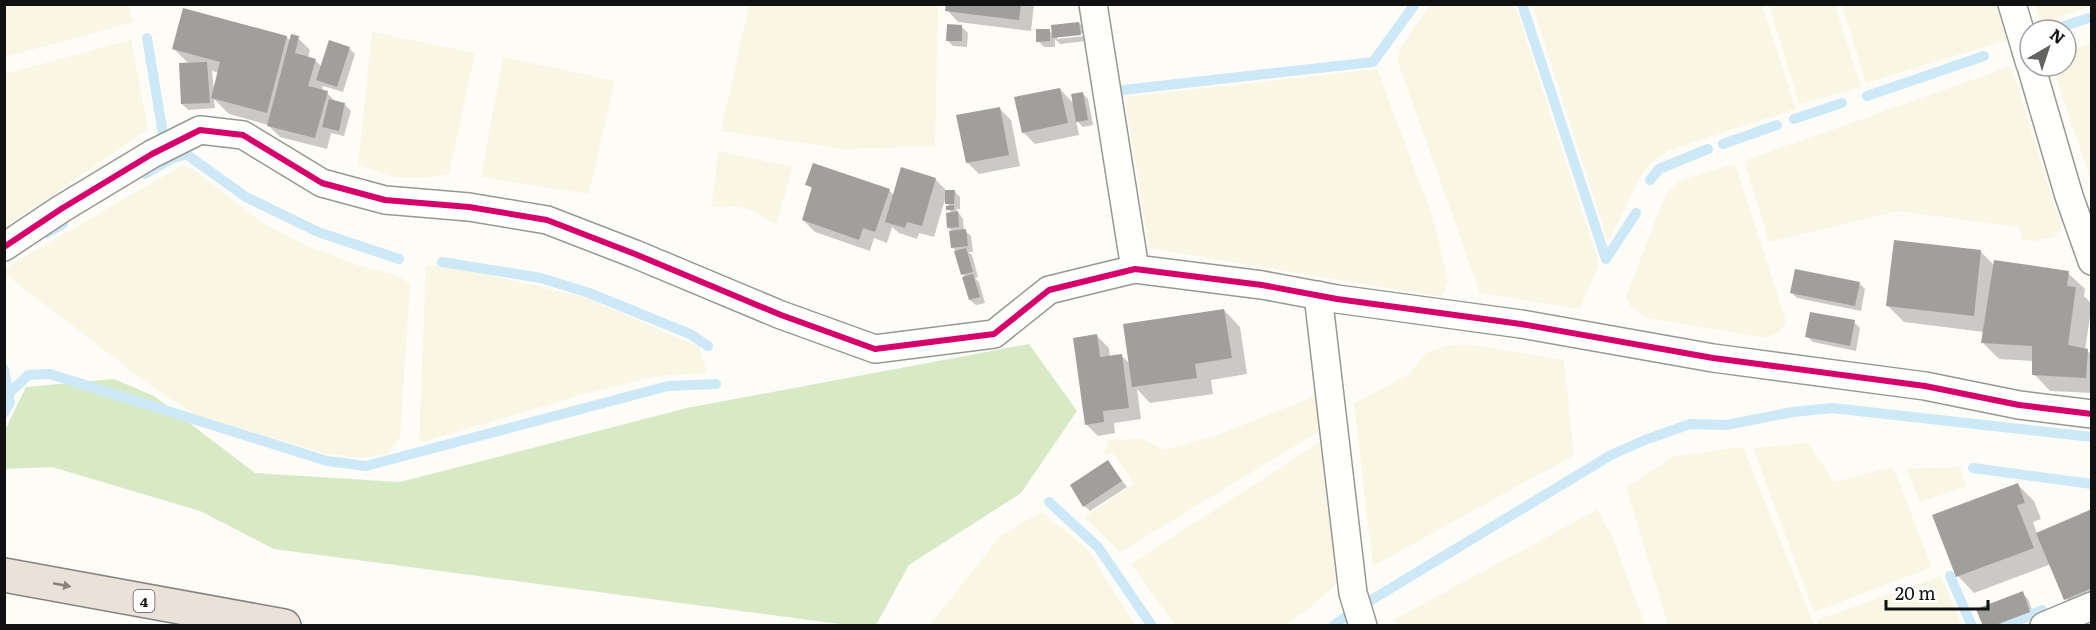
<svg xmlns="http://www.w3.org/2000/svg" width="2096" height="630" viewBox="0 0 2096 630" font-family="Literata,serif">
	<rect width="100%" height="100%" fill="#fdfcf7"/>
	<!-- farmland -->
	<path fill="#f9f7e4" d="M5 4 129 5 133 22 5 57Z
		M2091 4V6L2041 23 2035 5Z
		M749 5H938L935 146 843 149 721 131Z
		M1430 5H1515L1599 264 1580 309 1480 293 1398 62 1400 48Z
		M1532 5H1762L1796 109 1669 150 1651 163 1642 174 1608 242Z
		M1769 5H1835L1861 87 1799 104Z
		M1842 5H1996L2007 40 1866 83Z
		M372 32 475 53 449 174 426 178H397L358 165Z
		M131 40 148 129 5 228V74Z
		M2091 43H2092L2091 181 2052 66H2066V52Z
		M503 57 615 81 589 194 481 177Z
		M2011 66 2062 229 2054 237 2035 241 2022 240 2018 227 1898 211 1769 242 1744 161Z
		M1377 69 1433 218 1448 280 1442 297 1149 248 1125 97Z
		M718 151 793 167 776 225 753 210 737 206 712 207Z
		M1735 164 1786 321 1780 332 1766 338 1646 318 1630 307 1626 296 1666 194 1679 181Z
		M183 165 195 171 261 222 307 246 363 267 396 275 410 284 400 437 387 454 360 458 323 453 194 414 151 386 5 274V268Z
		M426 265 477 272 584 297 700 347 707 373 655 376 581 395 419 443Z
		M1472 345 1564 360 1574 455 1373 566 1354 404 1409 374 1426 353 1446 346Z
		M1317 395 1323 429 1120 552 1084 517 1134 484 1113 453 1104 456 1108 440 1143 439 1164 450 1218 435Z
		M1323 440 1338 583 1307 610 1284 625 1180 626 1174 623 1131 564Z
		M1808 443 1834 482 1893 467 1932 567 1814 612 1753 448Z
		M1743 447 1814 625H1668L1626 487 1675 456Z
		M1960 467 1966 486 1920 502 1906 469Z
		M1597 510 1612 536 1645 625H1397L1395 619Z
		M1042 512 1087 549 1135 625H930L1001 535Z
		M1941 576 1962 625 1819 626 1817 620Z"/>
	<!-- forest -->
	<path fill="#d8eac5" d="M1029 344 1077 411 1021 493 909 565 876 625H847L274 549 200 511 52 467 5 469V430L26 387 114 379 154 396 255 473 400 482 687 408Z"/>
	<!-- shadow -->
	<path fill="#0003" fill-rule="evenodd" d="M947 4H1034L1031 31 958 22 947 10Z
		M184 9 287 37 291 42 298 38 310 50 308 58 315 60 322 67 349 48 355 54 343 92 323 86 322 91 327 93 337 103 345 105 351 111 344 136 331 133 327 149 280 137 268 125 229 114 214 99 215 108 188 110 182 104 189 64 174 49ZM212 71 219 73 214 91Z
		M1079 23 1085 29V33L1057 36V39L1085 36 1086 41 1060 44 1055 39V47H1044L1038 41 1049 30 1053 35Z
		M962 27 968 33 967 47 953 46 947 40Z
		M1060 89 1074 104 1082 93 1088 99 1093 125 1083 127 1076 120 1079 135 1035 144 1023 132Z
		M1000 109 1011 120 1020 166 979 174 967 162Z
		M935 179 947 191H954L960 197V209H956L963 219 964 230 971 236 973 252H968L972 255 978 277 975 278 979 282 985 303 976 305 970 300 966 278 963 274 957 252 952 247 953 232 948 227 952 213 948 209 950 207 947 203 946 196 934 237 919 233 917 239 899 233 892 227 887 243 874 238 870 251 815 232 803 220 813 190 807 184 889 190 894 196Z
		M1980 251 1994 265 2068 273 2085 289 2084 296 2092 304 2085 350 2092 354V393L2050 391 2034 374V361L1999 359 1982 342 1984 332 1904 322 1888 306Z
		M1859 283 1865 289 1861 311 1797 298 1791 292Z
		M1224 310 1240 327 1247 374 1211 380 1213 394 1150 403 1137 389 1141 419 1114 423 1115 433 1098 436 1086 424 1097 336 1109 348 1110 357 1122 356 1130 364Z
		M1854 322 1860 328 1856 351 1813 342 1807 336Z
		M1108 462 1127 487 1090 511 1084 506Z
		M2017 484 2034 501 2041 519 2033 522 2037 534 2092 510V605L2077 611 2066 599 2051 564 1974 593 1958 576Z
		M2022 593 2028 599 2035 618 2014 626H1984Z"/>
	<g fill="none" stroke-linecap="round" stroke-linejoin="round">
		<!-- stream -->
		<path stroke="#cde8f7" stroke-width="10" d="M1522 4 1606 259 1636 213
			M2052 30 2092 17
			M147 38 163 134
			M1123 90 1373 62 1415 4
			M1867 96 1984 56
			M1794 119 1842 103
			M1723 144 1777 125
			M145 174 171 159 186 154 246 197 318 232 399 259
			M1650 180 1659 169 1708 149
			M47 233 63 224
			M442 262 541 278 589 293 690 334 708 346
			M4 369 10 403 4 413
			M8 394 28 375 50 374 327 461 366 466 668 386 716 384
			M1973 468 2092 484
			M1049 502 1098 547 1152 626
			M1950 576 1972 626
			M1368 602 1611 455 1645 440 1690 424 1726 425 1793 412 1832 408 2092 437
			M1333 626 1348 615
			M2005 626 2042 610"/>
	</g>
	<!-- building -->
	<path fill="#a19f9c" d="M946 4H1021L1019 20 945 11Z
		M183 8 287 36 267 113 211 98 220 62 172 49Z
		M1079 22 1081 35 1052 38 1051 25Z
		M947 24 962 25V41H946Z
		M1036 29H1050V41L1036 42Z
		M291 34 299 36 295 53 316 59 308 86 328 91 315 138 267 126Z
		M329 40 350 47 337 87 316 80Z
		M207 62 210 103 181 104 179 63Z
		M1060 88 1068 123 1022 133 1014 97Z
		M1083 92 1088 120 1076 122 1071 94Z
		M329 99 345 103 339 131 322 127Z
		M1000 107 1009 155 966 163 956 115Z
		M813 163 890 189 875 232 863 228 859 240 802 220 812 187 805 185Z
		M901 167 936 178 922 226 907 222 905 228 885 222Z
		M945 190H955L954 204H945Z
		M954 205V210H946V206Z
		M958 211 959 227 947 228 946 213Z
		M966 229 968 246 951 248 949 231Z
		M1894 240 1981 250 1974 316 1886 306Z
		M966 248 973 272 961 275 954 251Z
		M1994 260 2069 271 2067 286 2076 287 2068 345 2088 349 2086 378 2032 375V346L1981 343Z
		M1795 269 1860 282 1855 306 1790 293Z
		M973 274 980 297 969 300 962 277Z
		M1224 309 1232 358 1195 364 1197 378 1132 387 1123 324Z
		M1810 312 1855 320 1850 346 1805 337Z
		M1097 334 1100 357 1122 354 1129 408 1103 411 1104 422 1085 425 1073 338Z
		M1108 460 1122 481 1083 507 1070 485Z
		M2018 483 2025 503 2017 505 2034 548 1956 577 1932 515Z
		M2092 509V588L2064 600 2036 533Z
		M2023 591 2030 612 1993 626H1983L1976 609Z"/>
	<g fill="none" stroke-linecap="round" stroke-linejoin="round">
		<!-- street casing -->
		<g stroke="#979795" stroke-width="30">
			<path id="street" d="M1093 4 1135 269
				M2012 4 2030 64
				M2031 66 2069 196 2092 261
				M4 247 61 209 152 154 200 130 243 135 322 183 385 200 469 207 547 220 635 254 781 315 875 349 994 334 1049 290 1135 269 1262 285 1337 299 1521 324 1713 358 1925 386 2019 405 2092 414
				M1318 295 1353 593 1363 626
				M2044 626 2092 606"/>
		</g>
		<!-- highway casing -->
		<g stroke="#858482" stroke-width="36">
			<path id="highway" d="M4 575 284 626"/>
		</g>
		<!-- street -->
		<use href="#street" stroke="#fffffe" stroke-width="27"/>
		<!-- highway -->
		<use href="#highway" stroke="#eae1d8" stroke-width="33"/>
		<!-- cycleway casing -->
		<g stroke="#fff" stroke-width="10">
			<path id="cycleway" d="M4 247 61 209 152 154 200 130 243 135 322 183 385 200 469 207 547 220 635 254 781 315 875 349 994 334 1049 290 1135 269 1262 285 1337 299 1521 324 1713 358 1925 386 2019 405 2092 414"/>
		</g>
		<!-- cycleway -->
		<use href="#cycleway" stroke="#d6006c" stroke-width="6"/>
	</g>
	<!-- one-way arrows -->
	<defs><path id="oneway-solid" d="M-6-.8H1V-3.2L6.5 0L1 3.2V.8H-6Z" transform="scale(1.5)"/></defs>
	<use fill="#88837e" href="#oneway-solid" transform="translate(62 585) rotate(11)"/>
	<g text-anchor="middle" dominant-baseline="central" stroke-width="6" stroke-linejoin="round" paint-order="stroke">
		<!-- shield labels -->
		<rect fill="#fff" stroke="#585858" stroke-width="1.5" x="133.5" y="590" width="21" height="22" rx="4.5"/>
		<g font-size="14" font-weight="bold" fill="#111">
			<text x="144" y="601">4</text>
		</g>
	</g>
	<!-- border -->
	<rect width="2096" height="630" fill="none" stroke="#111111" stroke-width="12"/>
	<!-- north arrow -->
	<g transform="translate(2048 48) rotate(39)"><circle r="28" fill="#ffffff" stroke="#a0a0a0" stroke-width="1.5"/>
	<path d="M0-4.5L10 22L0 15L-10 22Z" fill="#646362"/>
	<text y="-9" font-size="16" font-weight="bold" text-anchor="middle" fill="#111111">N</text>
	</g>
	<!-- scale -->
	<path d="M1886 600v9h102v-9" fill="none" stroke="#111111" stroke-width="3"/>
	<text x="1895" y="600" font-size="18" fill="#111111" stroke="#ffffff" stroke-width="4.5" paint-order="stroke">20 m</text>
</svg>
